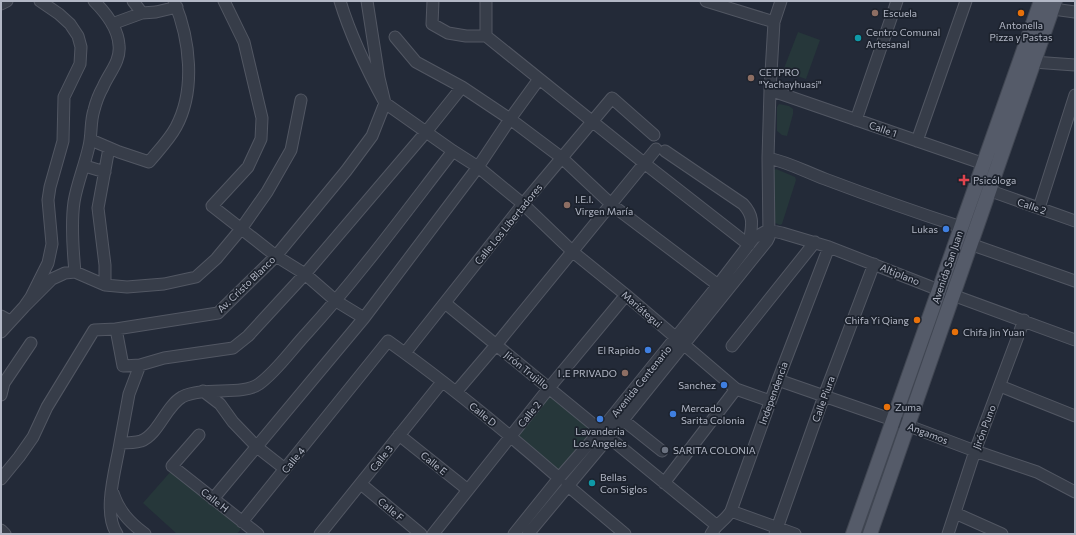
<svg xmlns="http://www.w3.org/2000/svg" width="1076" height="535" viewBox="0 0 1076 535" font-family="Commissioner,sans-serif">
	<rect width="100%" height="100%" fill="#232a38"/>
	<!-- green -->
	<path fill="#26373a" d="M798 32 820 40 806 79 783 71Z
		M779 104 789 106 793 109V114L787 136 782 135 777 131V107Z
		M776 169 795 177 796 180 782 224 780 225 773 222 772 171Z
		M550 396 593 431 560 471 517 436Z
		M896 428 901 430 867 534H858Z
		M172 470 241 529 237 534H177L143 503Z"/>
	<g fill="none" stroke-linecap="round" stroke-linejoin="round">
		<!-- minor casing -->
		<g stroke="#525763" stroke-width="13">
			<path id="minor" d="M133 1 142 13
				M224 1 244 42 262 118 261 139 248 167 212 206 276 256 305 274 336 301 364 318
				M367 1 379 78 385 103 453 151 478 167 523 204 573 252 626 295 736 389 770 401
				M433 1 432 24 448 33 466 36H486
				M486 1V36L644 163 749 245C751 227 756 218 743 204L665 151
				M706 1 774 22
				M1 4 7 1
				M1053 9 1075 12
				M112 24 142 13 156 12 177 7
				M395 37 416 62 462 87 510 119 562 158 612 205 718 285
				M1033 62 1075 65
				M770 90 990 166
				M856 120 897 1
				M91 140 119 152 149 162C158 151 169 140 176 127 196 90 190 39 174 1
				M917 141 966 1
				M768 158C788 162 806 172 825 179 870 196 915 212 961 227
				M85 166 105 172
				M988 190 1075 221
				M1039 208 1075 95
				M970 244 1075 281
				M75 272C73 251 71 223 74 202 77 183 85 165 89 146 92 134 90 122 94 110 96 102 99 94 103 87 109 73 121 61 119 45 118 28 106 13 94 1
				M105 285V265L98 208 109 148
				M445 303 716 525
				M24 307 52 279 65 273 75 272 105 285 127 287 164 284 196 277 216 259 241 229 267 192 291 150 301 100
				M1 316 10 321
				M116 329 123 366 140 365 164 358 233 348 248 336 305 274 426 132 462 87
				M1 332 24 307 31 297 48 263 52 244 48 200 50 187 63 141 64 97 80 64 81 47 78 36 70 24 59 14 40 1
				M732 346 815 242
				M405 353 523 204 612 98 654 135
				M778 380 893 420 975 451 1037 472 1075 492
				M1000 386 1075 416
				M203 391 220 404 233 422 257 447 285 469
				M456 392 496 345 656 149
				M1 395 4 383 31 343
				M623 420 662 451
				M199 435 172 466 258 534
				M399 435 468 490
				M120 443 129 394 140 365
				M1 479 19 457 33 437 47 407 94 330 116 329 218 313 276 256 346 171 372 136 385 103C367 70 351 37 340 1
				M664 483 736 389
				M361 484 421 534
				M567 485 625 534
				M113 493C119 511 129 522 145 534
				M213 499 364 318 478 167 510 119 539 79
				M731 511 795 534
				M955 513 1002 534
				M242 522 388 341C447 383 504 430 559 478
				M1 530 5 534
				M117 534C102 512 116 468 120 443 126 443 134 443 141 441 158 435 166 406 182 397 204 386 242 396 259 384 277 371 291 350 307 333 359 276 405 213 453 151
				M320 534 442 382
				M433 534 549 388 626 295
				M514 534 559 478 601 430 718 285 754 238 768 230 782 233 829 247 939 290 1075 340
				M528 534 623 420 767 241 769 237 768 158 770 90 774 22 781 1
				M711 534C717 523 725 521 731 511L778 380 829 247
				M775 534 824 396 874 264
				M948 534 975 451 1024 320"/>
		</g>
		<!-- major casing -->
		<g stroke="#404652" stroke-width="16">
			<path id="major" d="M853 534 1041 1
				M870 534 1055 1"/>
		</g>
		<!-- minor -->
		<use href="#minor" stroke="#373d49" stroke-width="11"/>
		<!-- major -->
		<use href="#major" stroke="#555b69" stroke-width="14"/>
	</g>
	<!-- markers -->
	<g fill="#8d6e63" stroke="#1c222d" stroke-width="1.5">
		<circle cx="875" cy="13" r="4"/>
		<circle cx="751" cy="78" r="4"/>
		<circle cx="567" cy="205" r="4"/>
		<circle cx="625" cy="373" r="4"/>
	</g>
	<g fill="#e8710a" stroke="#1c222d" stroke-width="1.5">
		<circle cx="1021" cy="13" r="4"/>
		<circle cx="917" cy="320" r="4"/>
		<circle cx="955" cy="332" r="4"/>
		<circle cx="887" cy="407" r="4"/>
	</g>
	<g fill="#0f9aa8" stroke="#1c222d" stroke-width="1.5">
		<circle cx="858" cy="38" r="4"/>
		<circle cx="592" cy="483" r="4"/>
	</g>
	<path fill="#e0444e" stroke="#1c222d" stroke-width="1.5" d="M962 174h4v4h4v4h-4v4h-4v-4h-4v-4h4z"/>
	<g fill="#3f7fe0" stroke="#1c222d" stroke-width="1.5">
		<circle cx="946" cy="229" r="4"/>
		<circle cx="648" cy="350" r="4"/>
		<circle cx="724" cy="385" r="4"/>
		<circle cx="673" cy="414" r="4"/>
		<circle cx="600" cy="419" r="4"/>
	</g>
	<circle fill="#6b7280" stroke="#1c222d" stroke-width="1.5" cx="665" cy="450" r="4"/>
	<g text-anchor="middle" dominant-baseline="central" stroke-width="3.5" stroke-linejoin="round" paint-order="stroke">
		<!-- poi labels -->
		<g font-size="10" fill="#b2b7c5" stroke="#1c222d" text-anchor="start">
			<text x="883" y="13">Escuela</text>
			<text x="1021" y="25" text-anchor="middle">Antonella<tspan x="1021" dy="12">Pizza y Pastas</tspan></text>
			<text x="866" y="32">Centro Comunal<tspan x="866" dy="12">Artesanal</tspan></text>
			<text x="759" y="72">CETPRO<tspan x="759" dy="12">"Yachayhuasi"</tspan></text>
			<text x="973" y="180">Psicóloga</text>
			<text x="575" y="199">I.E.I.<tspan x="575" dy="12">Virgen María</tspan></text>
			<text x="938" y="229" text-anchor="end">Lukas</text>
			<text x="909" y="320" text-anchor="end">Chifa Yi Qiang</text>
			<text x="963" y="332">Chifa Jin Yuan</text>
			<text x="640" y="350" text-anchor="end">El Rapido</text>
			<text x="617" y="373" text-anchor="end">I .E PRIVADO</text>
			<text x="716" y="385" text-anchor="end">Sanchez</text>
			<text x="895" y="407">Zuma</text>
			<text x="681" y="408">Mercado<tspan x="681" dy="12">Sarita Colonia</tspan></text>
			<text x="600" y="431" text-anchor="middle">Lavanderia<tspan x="600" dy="12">Los Angeles</tspan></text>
			<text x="673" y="450">SARITA COLONIA</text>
			<text x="600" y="477">Bellas<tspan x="600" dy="12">Con Siglos</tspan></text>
		</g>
		<!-- street labels -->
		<g font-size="10" fill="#b2b7c5" stroke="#1c222d">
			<text transform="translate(883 129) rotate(19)">Calle 1</text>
			<text transform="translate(1032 206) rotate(19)">Calle 2</text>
			<text transform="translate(508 224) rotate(-51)">Calle Los Libertadores</text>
			<text transform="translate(947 267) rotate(-71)">Avenida San Juan</text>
			<text transform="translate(900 274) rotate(22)">Altiplano</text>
			<text transform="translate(246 284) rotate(-44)">Av. Cristo Blanco</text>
			<text transform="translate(642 309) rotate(41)">Mariátegui</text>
			<text transform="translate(527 370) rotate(39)">Jirón Trujillo</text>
			<text transform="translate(641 381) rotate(-51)">Avenida Centenario</text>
			<text transform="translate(773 393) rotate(-70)">Independencia</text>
			<text transform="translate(823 399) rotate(-70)">Calle Piura</text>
			<text transform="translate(483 414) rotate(39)">Calle D</text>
			<text transform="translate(529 414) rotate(-51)">Calle 2</text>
			<text transform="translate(984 427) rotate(-69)">Jirón Puno</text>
			<text transform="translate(928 433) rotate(21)">Angamos</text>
			<text transform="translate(381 458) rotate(-51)">Calle 3</text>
			<text transform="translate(293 460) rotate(-51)">Calle 4</text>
			<text transform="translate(434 463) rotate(39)">Calle E</text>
			<text transform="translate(215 500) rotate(38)">Calle H</text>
			<text transform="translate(391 509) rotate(40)">Calle F</text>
		</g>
	</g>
	<!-- border -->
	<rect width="1076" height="535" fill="none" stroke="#b2b7c5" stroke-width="4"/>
</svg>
